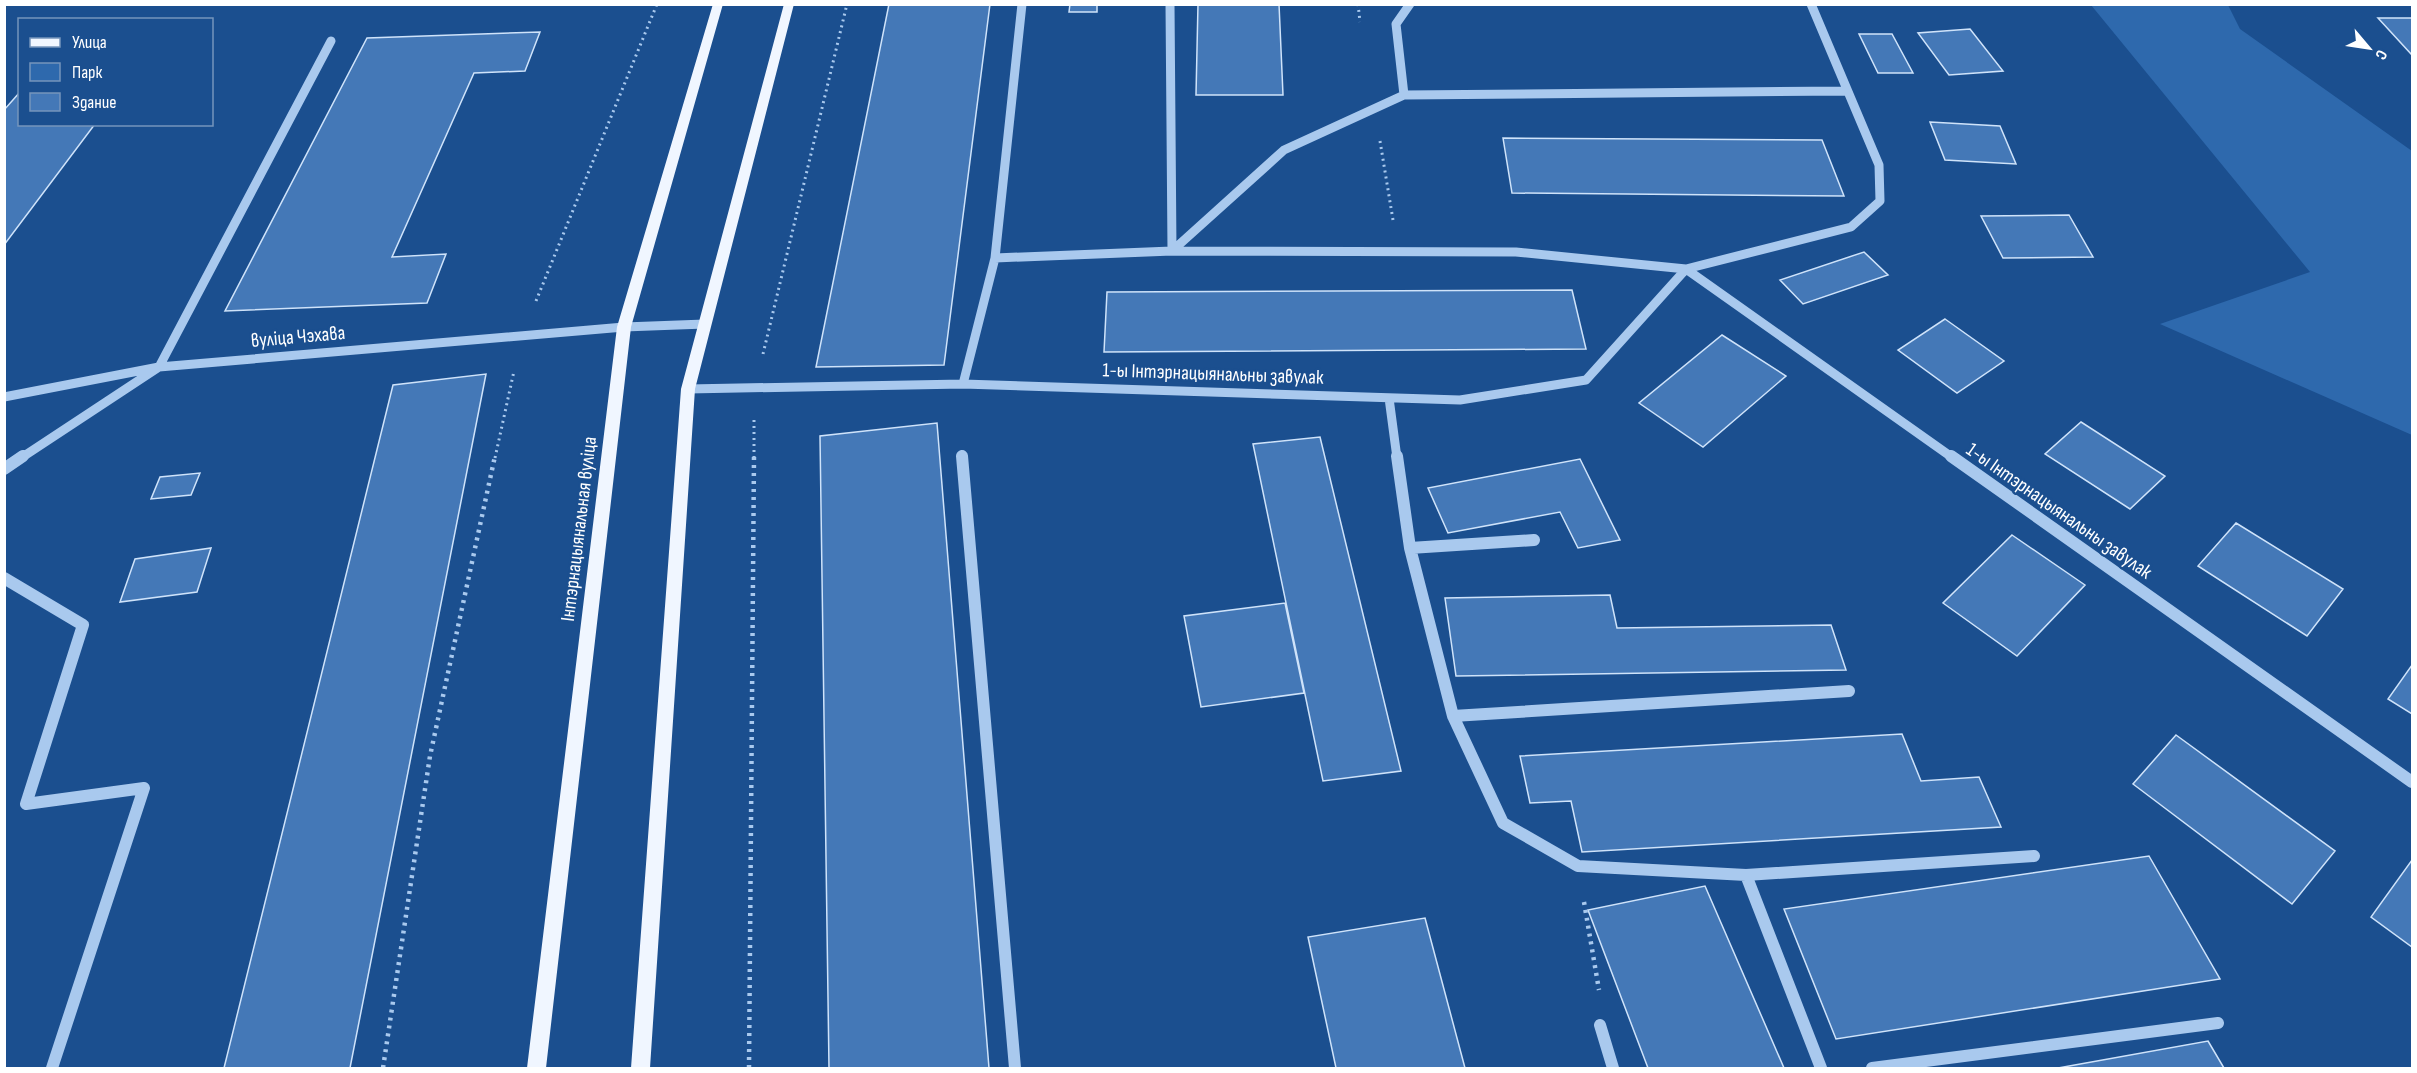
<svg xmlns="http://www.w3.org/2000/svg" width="2417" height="1073" viewBox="0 0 2417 1073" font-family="'Sofia Sans Condensed',sans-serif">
	<rect width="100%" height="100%" fill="#1b4f8f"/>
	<!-- green -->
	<path fill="#2e69ad" d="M2091 5H2228L2240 29 2412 151V435L2160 324 2310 272Z"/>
	<!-- building -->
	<path fill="#4478b7" stroke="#cfe3fa" stroke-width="1.5" d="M889 4H990L944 365 816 367Z
		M1070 4H1097V12H1069Z
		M1198 4H1279L1283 95H1196Z
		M2378 18H2412V55Z
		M1970 29 2003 71 1949 75 1918 33Z
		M540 32 525 71 474 73 392 257 446 254 427 303 225 311 367 38Z
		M1859 34H1892L1913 73H1878Z
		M20 92V124H95L4 245V110Z
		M1930 122 2000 126 2016 164 1945 160Z
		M1503 138 1822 140 1844 196 1512 193Z
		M2069 215 2093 257 2003 258 1981 216Z
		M1864 252 1888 275 1803 304 1780 280Z
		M1572 290 1586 349 1104 352 1107 292Z
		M1945 319 2004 361 1957 393 1898 350Z
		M1722 335 1786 376 1703 447 1639 403Z
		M486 374 350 1068H224L393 385Z
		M2081 422 2165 476 2130 509 2045 454Z
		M937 423 989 1068H829L820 436Z
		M1320 437 1401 771 1323 781 1253 444Z
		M1580 459 1620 540 1578 548 1560 512 1448 533 1428 488Z
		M200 473 191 495 151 499 160 477Z
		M2236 523 2343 589 2307 636 2198 566Z
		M2012 535 2085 585 2017 656 1943 603Z
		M211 548 197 592 120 602 135 559Z
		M1610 595 1617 628 1831 625 1846 670 1456 676 1445 598Z
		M1285 603 1304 693 1201 707 1184 616Z
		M2412 665V714L2388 699Z
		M1902 734 1921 781 1979 777 2001 827 1582 852 1571 801 1530 803 1520 756Z
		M2176 735 2335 851 2292 904 2133 784Z
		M2149 856 2220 979 1836 1039 1784 909Z
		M2412 860V947L2371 917Z
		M1705 886 1784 1068H1648L1588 910Z
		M1425 918 1465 1068H1336L1308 937Z
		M2208 1041 2224 1068H2058Z"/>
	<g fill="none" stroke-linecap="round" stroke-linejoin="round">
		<!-- path-far1 -->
		<path stroke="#a9c9ee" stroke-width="3" stroke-dasharray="2 4" stroke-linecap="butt" d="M1358 4 1360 22
			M1380 141 1393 220
			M536 301 657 4
			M763 354 847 4
			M495 458 514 371
			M754 458V420"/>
		<!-- path -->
		<path stroke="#a9c9ee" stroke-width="4.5" stroke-dasharray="3 5" stroke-linecap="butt" d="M1584 902 1599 990
			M383 1068 430 756 495 456
			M749 1068 754 456"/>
		<!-- minor-far1 -->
		<path stroke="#a9c9ee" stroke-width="9" d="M1811 4 1879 165 1880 201 1851 227 1686 269 1953 458
			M1404 95 1396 24 1410 4
			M1172 251 1284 150 1404 95 1846 91
			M1172 251 1516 252 1686 269
			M995 258 1172 251 1170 4
			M963 384 995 258 1022 4
			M688 389 963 384 1460 400 1586 380 1686 269
			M4 397 159 367 331 41
			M1389 398 1397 458
			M962 455V458
			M21 458 159 367 624 327 705 324"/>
		<!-- minor -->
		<path stroke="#a9c9ee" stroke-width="12" d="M962 456 1015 1068
			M1397 456 1410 548 1453 716 1503 823 1578 866 1746 875 2034 856
			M1951 456 2412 782
			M4 469 23 456
			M1410 548 1534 540
			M4 578 83 625 26 804 144 788 52 1068
			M1453 716 1849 691
			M1746 875 1821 1068
			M1600 1025 1613 1068
			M1872 1068 2218 1023"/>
		<!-- major -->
		<path fill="#f0f6ff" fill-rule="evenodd" d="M713 4H723L631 327 546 1068H527L617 327Z
			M784 4H794L695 389 650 1068H631L681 389Z"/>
	</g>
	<g text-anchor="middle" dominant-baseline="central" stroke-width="5" stroke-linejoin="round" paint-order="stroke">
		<!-- street labels -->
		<g font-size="20" fill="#fff" stroke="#1b4f8f">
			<text transform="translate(298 337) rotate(-5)">вуліца Чэхава</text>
			<text transform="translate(1213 374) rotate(2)">1-ы Інтэрнацыянальны завулак</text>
			<text transform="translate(2059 511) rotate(35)">1-ы Інтэрнацыянальны завулак</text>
			<text transform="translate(579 529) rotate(-83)">Інтэрнацыянальная вуліца</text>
		</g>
	</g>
	<!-- border -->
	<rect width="2417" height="1073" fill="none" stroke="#ffffff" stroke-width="12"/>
	<!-- legend -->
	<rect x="18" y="18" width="195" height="108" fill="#1b4f8f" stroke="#7695bc" stroke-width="1.5"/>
	<rect x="30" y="38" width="30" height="9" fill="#f0f6ff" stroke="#7695bc" stroke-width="1.5"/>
	<text x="72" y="48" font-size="18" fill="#ffffff">Улица</text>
	<rect x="30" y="63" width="30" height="18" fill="#2e69ad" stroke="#7695bc" stroke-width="1.5"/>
	<text x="72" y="78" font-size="18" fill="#ffffff">Парк</text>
	<rect x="30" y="93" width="30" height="18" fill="#4478b7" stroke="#7695bc" stroke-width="1.5"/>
	<text x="72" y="108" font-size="18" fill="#ffffff">Здание</text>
	<!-- north arrow -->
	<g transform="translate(2369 48) rotate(119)" stroke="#1b4f8f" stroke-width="4.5" paint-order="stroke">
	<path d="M0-4.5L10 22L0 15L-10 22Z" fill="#ffffff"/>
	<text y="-9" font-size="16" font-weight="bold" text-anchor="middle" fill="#ffffff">С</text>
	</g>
</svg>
